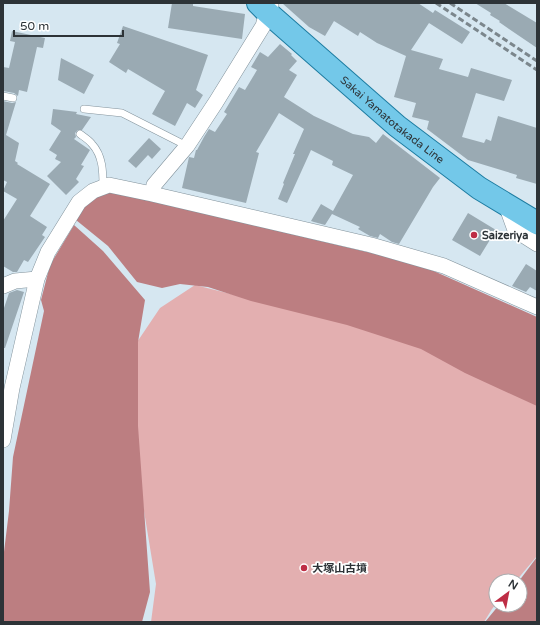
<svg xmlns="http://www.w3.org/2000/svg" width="540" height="625" viewBox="0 0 540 625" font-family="'Varela Round','Noto Sans JP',sans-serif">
	<rect width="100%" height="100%" fill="#d6e7f1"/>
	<!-- green -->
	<path fill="#e3afb0" d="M195 285 283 307 375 325 537 397V556L516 581H496V604L492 609 484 622H151L156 584 131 432 127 357 160 308Z"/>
	<!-- water -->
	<path fill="#bc7e81" d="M106 191 143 199 418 264 537 317V406L465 373 421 349 347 325 251 301 208 287 180 284 162 288 137 282 108 246 76 220 84 206Z
		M74 225 103 251 145 300 138 342V426L150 592 142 622H3V560L9 511 13 457 44 311 41 300 50 265Z
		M537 557V622H485L499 605H520V581H519Z"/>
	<!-- building -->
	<path fill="#9aaab3" d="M172 3H193V6L245 14 242 39 168 28Z
		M282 3H418L433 13 435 10 470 32 462 44 429 23 411 50 443 59 439 69 468 77 471 68 512 80 504 101 476 93 462 137 484 143 486 139 491 141 498 116 537 128V184L516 178 517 175 468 160 427 129 429 121 412 117 416 103 394 97 406 56 377 43 360 32 358 36 334 21 325 36 309 27Z
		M475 3H504L537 23V48L509 29 499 22 500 21 490 15 491 13Z
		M123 26 208 55 196 90 203 95 195 108 187 103 175 126 152 114 165 91 128 69 126 73 109 62 120 44 117 43Z
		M12 31 45 38 43 48 37 47 27 92 19 90 18 96 14 93 3 91V67L9 68 15 42 10 41Z
		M280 44 292 54 291 55 297 61 289 70 297 75 284 97 314 116 353 134 369 137 376 143 383 134 440 178 433 187 399 244 392 242 380 234 378 238 370 236 358 229 360 227 332 214 325 225 314 222 311 221 321 204 333 211 353 175 332 165 333 161 311 150 287 203 278 199 284 184 283 183 295 154H293L304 129 279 113 256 152 259 153 246 203 182 188 189 157 194 158 196 150H197L204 137 209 129 215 132 227 114 224 112 239 87 245 90 257 70 251 67 260 52 268 57Z
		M61 58 94 75 84 94 58 80Z
		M3 101 12 103 16 102 6 135 19 143 15 161 18 163 17 164 50 184 30 216 47 227 42 235 45 237 28 262 24 260 17 272H13L3 266V221L17 199 3 191 7 182 3 180Z
		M53 109 77 112 76 114 91 117 82 130H78L75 133 76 137 74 139 90 150 81 165 84 166 76 179 79 182 66 195 47 176 61 162 55 159 57 155 49 150 61 131 51 124Z
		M149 138 161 149 152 159 148 155 136 168 128 161Z
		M468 213 496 230 480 256 452 240Z
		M526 264 537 271V291L530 287 526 292 512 286Z
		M17 290 24 292 5 348H3V311L9 293Z"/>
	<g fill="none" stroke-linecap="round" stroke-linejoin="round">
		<!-- lane casing -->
		<g stroke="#83939c" stroke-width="8">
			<path id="lane" d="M3 96 13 98
				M84 109 122 113 187 146
				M80 134C84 137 89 140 92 144 103 156 103 172 103 187"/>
		</g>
		<!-- street casing -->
		<g stroke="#83939c" stroke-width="16">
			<path id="street" d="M152 194 371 245 444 266 537 307
				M509 205H506L515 230 537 244
				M3 286 15 281 37 279
				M3 440 12 388 37 279 48 252 79 202 93 191 109 185 152 194 154 185 187 146 216 102 263 26 267 12 271 6"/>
		</g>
		<!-- primary casing -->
		<g stroke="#1d7ca1" stroke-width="24">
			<g id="primary">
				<path id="s1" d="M258 3 267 12 397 126 479 188 537 223"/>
			</g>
		</g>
		<!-- lane -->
		<use href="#lane" stroke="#fff" stroke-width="7"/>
		<!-- street -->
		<use href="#street" stroke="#fff" stroke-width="15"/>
		<!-- primary -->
		<use href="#primary" stroke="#73c8e9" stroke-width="22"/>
		<!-- rail -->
		<path stroke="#7b868c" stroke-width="3" stroke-dasharray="6 3" stroke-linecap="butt" d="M436 3 537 70
			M450 3 537 61"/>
	</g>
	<!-- markers -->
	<g fill="#be2d45" stroke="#fff" stroke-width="1.5">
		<circle cx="474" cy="235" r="4"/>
		<circle cx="304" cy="568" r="4"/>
	</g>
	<g text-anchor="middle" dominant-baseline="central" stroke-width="3.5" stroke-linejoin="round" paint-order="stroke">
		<!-- street labels -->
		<g font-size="11" fill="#2d3337" stroke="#fff">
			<text stroke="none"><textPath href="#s1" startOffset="178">Sakai Yamatotakada Line</textPath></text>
		</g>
		<!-- poi labels -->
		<g font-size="11" font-weight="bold" fill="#2d3337" stroke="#fff" text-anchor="start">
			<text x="482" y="235">Saizeriya</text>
			<text x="312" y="568">大塚山古墳</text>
		</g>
	</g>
	<!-- border -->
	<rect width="540" height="625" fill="none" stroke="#2d3337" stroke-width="8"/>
	<!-- north arrow -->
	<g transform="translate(508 593) rotate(32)"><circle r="19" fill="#ffffff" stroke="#abadaf"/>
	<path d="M0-3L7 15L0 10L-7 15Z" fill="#be2d45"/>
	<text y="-6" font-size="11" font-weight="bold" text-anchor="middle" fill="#2d3337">N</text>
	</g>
	<!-- scale -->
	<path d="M14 30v6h109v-6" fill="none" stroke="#2d3337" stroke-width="2"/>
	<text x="20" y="30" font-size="12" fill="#2d3337" stroke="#ffffff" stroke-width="3" paint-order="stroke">50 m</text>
</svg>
